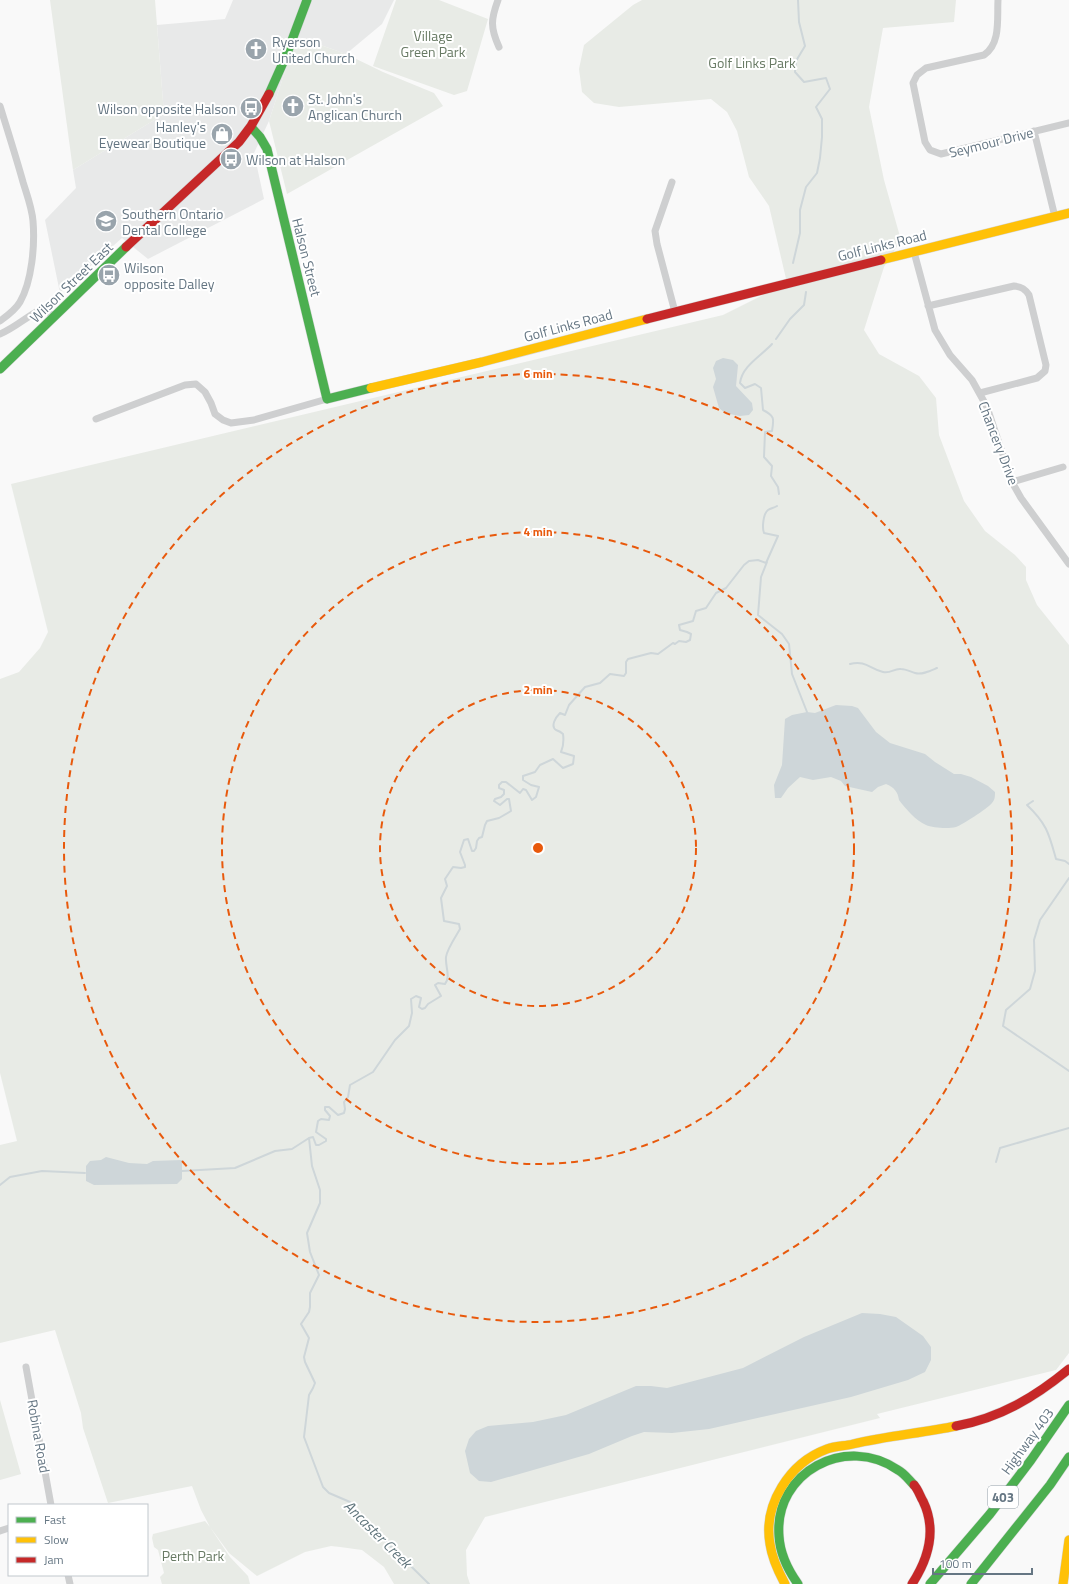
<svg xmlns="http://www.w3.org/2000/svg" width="1069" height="1584" viewBox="0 0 1069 1584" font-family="'Titillium Web',sans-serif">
	<rect width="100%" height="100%" fill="#f9f9f9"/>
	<!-- built -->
	<path fill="#e8e9e9" d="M233 0H394L382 24 346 54 298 37 286 68 269 121 254 153 264 199 148 259 122 238 60 293 45 220 76 188 73 170 164 114 157 25 225 19Z"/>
	<!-- green -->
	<path fill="#e8ebe6" d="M50 0H155L164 114 73 170Z
		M396 0H439L488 19 467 91 454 95 373 66Z
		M642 0H956L954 22 883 28 869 107 884 180 901 240 884 267 864 330 879 354 919 376 936 398 939 435 964 501 985 531 1015 555 1026 567V580L1037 605 1069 645V1353L1056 1370 877 1414 880 1418 485 1517 466 1550 467 1575 470 1584H394L384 1567 362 1550 340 1547 331 1546 305 1552 257 1576 229 1553 210 1527 230 1557 248 1576 250 1584H162L160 1577 164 1573 158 1550 154 1547 152 1538 153 1534 205 1521 210 1527 201 1510 192 1486 108 1503 83 1428 81 1413 55 1330 0 1343V1145L17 1141 0 1073V679L19 672 40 648 48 632 11 484 723 315 787 283 769 206 749 177 737 131 727 112 711 99 619 107 594 103 582 92 579 69 584 45 633 5Z
		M298 37 346 54 383 72 434 93 443 106 287 194 269 121 286 68Z
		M0 1400 21 1474 0 1480Z"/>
	<!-- water -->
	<path fill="#ced6d9" d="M723 358 733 360 738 365 736 386 752 403 753 410 749 415 740 416 725 413 719 408 713 387 716 379 713 368 716 361Z
		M836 705 852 706 858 708 876 732 890 743 925 754 935 762 954 774H961L971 777 988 786 995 792C995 796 995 800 992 803 987 809 962 825 956 827 948 829 933 828 926 825 916 821 905 808 899 800 898 792 894 787 886 784L878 787 872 792 845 786 841 781 831 777 813 780 800 777 788 788 781 798H775L774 785 782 765 785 719 792 715 807 712 815 713Z
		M106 1157 129 1163 147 1164 153 1161 182 1160V1179L177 1184 94 1185 86 1181V1166L90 1161 101 1160Z
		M862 1313 880 1314 896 1317 923 1336 931 1347V1360L925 1372 908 1380 851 1397 709 1429 672 1433 644 1432 632 1436 589 1454 491 1482 479 1481 470 1473 465 1451 469 1439 476 1431 488 1426 533 1422 566 1415 636 1386H651L667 1388 743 1368 804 1337Z"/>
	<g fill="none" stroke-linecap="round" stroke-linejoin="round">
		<!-- stream -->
		<path stroke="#ced6d9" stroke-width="2" d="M793 263 800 233V210L806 187 817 173 820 158 822 137V119L816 107 830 89 826 78 804 82 795 72 796 61 805 46 799 22 798 0
			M776 339 790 319 804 305 806 292
			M772 344C761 356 742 366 740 383L745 388 755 384 761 388 763 410C775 416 774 419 772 431L765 432 764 457 772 466 771 476 778 487 779 494
			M767 562 761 577 758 615 782 634 789 644 792 674 807 712
			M850 664C866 660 870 669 883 672 891 674 894 668 901 669 906 669 911 672 915 673 922 675 930 671 937 668
			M1033 801 1027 805C1047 824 1049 834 1056 859L1065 861 1069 864
			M1069 878 1040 920 1034 940 1035 971 1030 989 1006 1010 1003 1026 1069 1071
			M309 1138 313 1137 316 1145H319L326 1141V1139L316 1132 318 1121 321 1119 329 1120 330 1116 325 1110V1107H329L338 1115 344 1113 345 1109 344 1102 348 1097 350 1085 373 1072 395 1040 409 1026 412 1013 411 999 416 996 421 998 419 1007 422 1009 425 1008 428 1004 441 996 435 985 438 983 445 984C451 977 445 966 446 957 447 949 456 936 460 929L459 924 444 921 441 898 447 886 445 879 453 867 461 868 465 867V865L460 852 464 840 468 839 472 851H474L476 848 477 841 479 838 482 837 485 825 487 821 499 818 511 811 509 799H507L500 805 494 801 495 799 501 797 504 794V790L499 788V785L502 782H506L520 793 523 789 526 790 532 800 536 797 539 787 531 785 523 780V776L535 772 540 765 553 759 563 768 573 764 574 756 561 752C564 745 564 741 563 734 561 732 559 731 556 730 550 726 556 717 560 713L565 715 569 705 585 687 600 683 610 674 624 676 626 673V662L628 659 651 653 658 654 673 643 675 644 679 641 686 642 690 640 691 634 687 632 680 630 679 625 693 621 696 611 706 608 716 593 726 588 744 565 749 561 758 560 766 563 778 536 764 533C762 528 763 514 768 510 771 508 774 508 777 506
			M309 1138 312 1166 320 1190V1203L307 1233 310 1252 319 1275 310 1293V1307L309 1312 301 1324 309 1338 304 1357 305 1362 315 1383 313 1388 309 1395 304 1437 323 1487 329 1493 350 1502 362 1518 429 1584
			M996 1162 1000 1148 1069 1128
			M182 1171 235 1168 275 1151 292 1149 309 1138
			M0 1185 10 1177 42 1171 85 1173"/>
		<!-- fast casing -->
		<g stroke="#d5d6d7" stroke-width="10">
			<path id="fast" d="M269 94 286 56 307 0
				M251 127 260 137 267 149 327 399 371 388
				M0 369 126 247
				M798 1584C788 1570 780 1554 779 1536 774 1472 846 1434 898 1470 904 1473 909 1480 914 1485
				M930 1584 990 1514 1031 1460 1069 1405
				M971 1584 1050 1485 1069 1457"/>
		</g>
		<!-- slow casing -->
		<g stroke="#d5d6d7" stroke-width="10">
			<path id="slow" d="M881 260 1069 213
				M371 388 482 362 647 319
				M785 1584C778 1571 772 1558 770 1544 763 1505 789 1463 827 1449 835 1446 845 1446 853 1444 887 1436 922 1433 956 1426
				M1063 1584 1069 1540"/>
		</g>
		<!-- jam casing -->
		<g stroke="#d5d6d7" stroke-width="10">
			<path id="jam" d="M126 247 239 142 251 126 269 94
				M647 319 881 260
				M956 1426C1000 1418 1035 1397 1069 1369
				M912 1584C929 1558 937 1530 923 1501 920 1496 918 1489 914 1485"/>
		</g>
		<!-- street -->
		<path stroke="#cecfd0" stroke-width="7" d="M498 0C491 19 490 27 499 47
			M998 0C997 18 1001 44 984 55L926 68 917 75 913 83 925 142 930 150 941 154 1069 123
			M0 106C8 132 16 157 23 182 27 195 32 208 33 221 35 245 32 281 20 302 16 309 7 316 0 321
			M1034 131 1055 217
			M672 182 655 231 657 244 675 312
			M914 252 935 330 950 355 972 380 987 407 1012 482 1021 498 1069 564
			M928 306 1014 286C1022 287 1025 289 1029 295L1046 365 1045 371 1037 378 980 393
			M0 334C15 328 27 316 42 309L48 312 55 317
			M96 419 185 385 196 384 205 392 211 403 215 414 223 420 231 423 254 420 327 399
			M1012 482 1063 467
			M26 1367 51 1505
			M0 1531 9 1528
			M68 1575 70 1584"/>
		<!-- fast -->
		<use href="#fast" stroke="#4caf50" stroke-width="9"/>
		<!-- slow -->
		<use href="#slow" stroke="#ffc107" stroke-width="9"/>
		<!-- jam -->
		<use href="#jam" stroke="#c62828" stroke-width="9"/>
	</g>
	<!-- distance rings -->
	<g fill="none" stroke="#e8590c" stroke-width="2" stroke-dasharray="7 5">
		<circle cx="538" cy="848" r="158"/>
		<circle cx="538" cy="848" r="316"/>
		<circle cx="538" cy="848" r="474"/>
	</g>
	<!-- icons -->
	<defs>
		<g id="church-disc" transform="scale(1.15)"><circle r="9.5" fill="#99a4ac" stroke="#fff"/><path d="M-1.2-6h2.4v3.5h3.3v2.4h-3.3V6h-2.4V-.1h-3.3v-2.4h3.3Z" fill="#fff"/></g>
		<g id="bus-disc" transform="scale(1.15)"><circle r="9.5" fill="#99a4ac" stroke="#fff"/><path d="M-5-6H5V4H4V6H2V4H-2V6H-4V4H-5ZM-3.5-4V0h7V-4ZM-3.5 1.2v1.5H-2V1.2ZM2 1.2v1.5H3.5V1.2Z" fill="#fff"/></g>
		<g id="shop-disc" transform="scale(1.15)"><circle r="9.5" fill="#99a4ac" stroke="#fff"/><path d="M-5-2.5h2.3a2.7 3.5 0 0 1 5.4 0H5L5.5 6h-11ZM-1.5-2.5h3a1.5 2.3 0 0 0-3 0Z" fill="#fff"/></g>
		<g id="university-disc" transform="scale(1.15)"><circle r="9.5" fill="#99a4ac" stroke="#fff"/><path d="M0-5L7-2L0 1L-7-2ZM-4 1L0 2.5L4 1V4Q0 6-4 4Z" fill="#fff"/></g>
	</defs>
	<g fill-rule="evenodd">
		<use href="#church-disc" x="256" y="49"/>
		<use href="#church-disc" x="293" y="106"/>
		<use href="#bus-disc" x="251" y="108"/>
		<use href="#shop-disc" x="222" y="134"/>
		<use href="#bus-disc" x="231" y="159"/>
		<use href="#university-disc" x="106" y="221"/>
		<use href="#bus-disc" x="109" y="275"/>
	</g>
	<g text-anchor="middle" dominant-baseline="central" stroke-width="4" stroke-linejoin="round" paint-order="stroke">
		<!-- shield labels -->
		<rect fill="#fff" stroke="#939fa8" stroke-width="1" x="988" y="1486" width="30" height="22" rx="3"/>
		<g font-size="13" font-weight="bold" fill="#657683">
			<text x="1003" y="1497">403</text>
		</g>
		<!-- park labels -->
		<g font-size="14" fill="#687a64" stroke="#fff">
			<text x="433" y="35">Village<tspan x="433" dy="16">Green Park</tspan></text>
			<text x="752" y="62">Golf Links Park</text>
			<text x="193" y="1555">Perth Park</text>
		</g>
		<!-- poi labels -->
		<g font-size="14" fill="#657683" stroke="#fff" text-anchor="start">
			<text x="272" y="41">Ryerson<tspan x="272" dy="16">United Church</tspan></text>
			<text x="308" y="98">St. John's<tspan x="308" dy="16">Anglican Church</tspan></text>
			<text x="236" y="108" text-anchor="end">Wilson opposite Halson</text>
			<text x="206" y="126" text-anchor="end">Hanley's<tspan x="206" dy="16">Eyewear Boutique</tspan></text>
			<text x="246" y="159">Wilson at Halson</text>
			<text x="122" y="213">Southern Ontario<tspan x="122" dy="16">Dental College</tspan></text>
			<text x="124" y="267">Wilson<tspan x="124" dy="16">opposite Dalley</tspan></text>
		</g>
		<!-- street labels -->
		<g font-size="14" fill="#657683" stroke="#fff">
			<text transform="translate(991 142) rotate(-14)">Seymour Drive</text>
			<text transform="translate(882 245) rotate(-14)">Golf Links Road</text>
			<text transform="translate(307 257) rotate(76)">Halson Street</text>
			<text transform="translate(71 282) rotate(-44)">Wilson Street East</text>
			<text transform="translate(568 325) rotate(-15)">Golf Links Road</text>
			<text transform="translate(999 443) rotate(69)">Chancery Drive</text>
			<text transform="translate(39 1436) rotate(80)">Robina Road</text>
			<text transform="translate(1027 1441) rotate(-54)">Highway 403</text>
		</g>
		<!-- water labels -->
		<g font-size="15" font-style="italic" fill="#60757c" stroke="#fff">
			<text transform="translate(378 1534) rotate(45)">Ancaster Creek</text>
		</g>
	</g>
	<circle cx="538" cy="848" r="6" fill="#e8590c" stroke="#fff" stroke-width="2"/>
	<g font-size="12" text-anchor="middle" font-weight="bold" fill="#e8590c" stroke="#fff" stroke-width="4" stroke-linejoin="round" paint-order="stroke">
		<text x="538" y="378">6 min</text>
		<text x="538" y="536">4 min</text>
		<text x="538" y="694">2 min</text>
	</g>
	<!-- legend -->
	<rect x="8" y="1504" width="140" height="72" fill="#ffffff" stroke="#c1c8cd"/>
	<rect x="16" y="1517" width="20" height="6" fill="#4caf50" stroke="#c1c8cd"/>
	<text x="44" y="1524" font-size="12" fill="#657683">Fast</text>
	<rect x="16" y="1537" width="20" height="6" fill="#ffc107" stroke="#c1c8cd"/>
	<text x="44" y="1544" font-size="12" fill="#657683">Slow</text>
	<rect x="16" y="1557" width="20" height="6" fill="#c62828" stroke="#c1c8cd"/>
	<text x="44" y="1564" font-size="12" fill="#657683">Jam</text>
	<!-- scale -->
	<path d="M933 1568v6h99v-6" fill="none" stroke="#657683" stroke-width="2"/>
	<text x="939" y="1568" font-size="12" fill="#657683" stroke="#ffffff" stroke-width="3" paint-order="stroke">100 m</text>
</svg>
